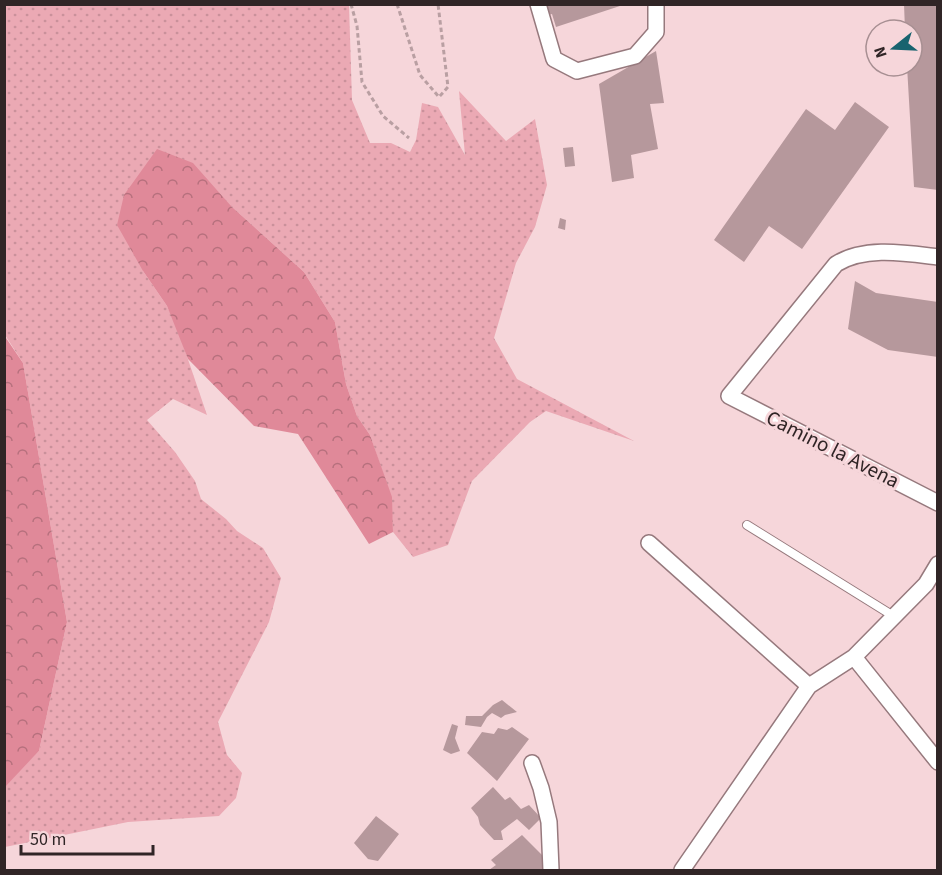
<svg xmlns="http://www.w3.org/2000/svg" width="942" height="875" viewBox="0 0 942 875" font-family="'Source Sans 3',sans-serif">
	<defs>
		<pattern id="grass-dots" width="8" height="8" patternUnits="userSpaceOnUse" patternTransform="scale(1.5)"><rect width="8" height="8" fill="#eba9b4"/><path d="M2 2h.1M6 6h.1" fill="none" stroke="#ca919b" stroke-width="1.8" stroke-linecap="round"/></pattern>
		<pattern id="forest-crowns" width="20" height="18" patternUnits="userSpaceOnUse" patternTransform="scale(1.5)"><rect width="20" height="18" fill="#e08999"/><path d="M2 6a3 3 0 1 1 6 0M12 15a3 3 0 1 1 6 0" fill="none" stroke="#b6707d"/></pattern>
	</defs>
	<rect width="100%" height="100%" fill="#f6d6da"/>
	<!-- grass -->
	<path fill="url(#grass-dots)" d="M5 5H349L352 100 370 143H391L410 152 416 140 422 103 438 107 465 155 459 91 506 141 535 119 547 185 535 227 516 263 494 338 517 379 634 441 546 411 530 422 472 481 448 545 413 557 393 532 391 497 370 435 357 416 346 384 335 322 304 272 231 206 143 271 167 306 179 333 207 415 173 399 147 420 175 452 195 481 201 499 226 519 237 531 263 548 281 578 269 622 218 722 227 755 242 773 236 798 219 816 128 822 5 847 4 787 39 751 67 622 23 363 5 335Z"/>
	<!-- forest -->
	<path fill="url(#forest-crowns)" d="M157 149 193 163 231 206 304 272 335 322 346 384 357 416 370 435 392 497 393 532 369 544 298 434 254 426 188 359 167 306 143 271 117 225 124 195Z
		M4 335 23 363 67 622 39 751 5 787Z"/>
	<!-- building -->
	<path fill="#b6989c" d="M539 4H623V5L556 27 552 14 543 16Z
		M904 4H938V190L914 187 907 66H912V30H905Z
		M656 51 664 103 650 104 658 149 631 155 634 178 612 182 599 84Z
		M855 102 889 127 802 249 769 226 744 262 714 240 806 109 835 130Z
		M573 147 575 166 565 167 563 148Z
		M560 218 566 220 565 230 558 228Z
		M855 281 876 293 938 302V357L888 350 848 329Z
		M502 700 517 712 505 715 501 718 492 713 487 717 481 727 465 725 466 716H482L493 705Z
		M452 724 458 726 455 738 460 751 451 754 443 750Z
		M512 727 529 739 497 781 467 753 482 732 494 734 498 728 507 730Z
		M493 787 505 800 510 797 521 809 529 805 541 818 529 830 517 819 501 831 503 840H494L480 825 478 817 471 808Z
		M376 816 399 834 378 861 368 859 354 843Z
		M522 835 546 859 545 870H489L496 865 491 860Z"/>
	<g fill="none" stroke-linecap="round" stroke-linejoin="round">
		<!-- service casing -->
		<g stroke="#96797d" stroke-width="10">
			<path id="service" d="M747 525 895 617"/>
		</g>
		<!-- minor casing -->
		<g stroke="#96797d" stroke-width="18">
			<path id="minor" d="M538 4 554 59 577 71 635 56 656 32V4
				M938 257C905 253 865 246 836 264L729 396 938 503
				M649 543 809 686
				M854 657 938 762
				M532 763 541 788 549 822 551 870
				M682 870 809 686 854 657 926 584 938 564"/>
		</g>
		<!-- path -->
		<path stroke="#b99fa2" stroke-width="3" stroke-dasharray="4.5 3" stroke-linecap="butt" d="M351 4 357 26 362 82 383 116 409 138
			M397 4 420 75 439 97 448 87 438 4"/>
		<!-- service -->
		<use href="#service" stroke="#fff" stroke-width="8"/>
		<!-- minor -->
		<use href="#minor" stroke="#fff" stroke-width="15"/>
	</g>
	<g text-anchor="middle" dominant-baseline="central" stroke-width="6" stroke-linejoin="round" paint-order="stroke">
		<!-- street labels -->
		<g font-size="21" fill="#302526" stroke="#f6d6da">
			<text transform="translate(833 449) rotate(27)">Camino la Avena</text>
		</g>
	</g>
	<!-- border -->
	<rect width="942" height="875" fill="none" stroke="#302526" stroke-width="12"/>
	<!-- north arrow -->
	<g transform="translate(894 48) rotate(252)"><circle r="28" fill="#f6d6da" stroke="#a78f92" stroke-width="1.5"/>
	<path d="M0-4.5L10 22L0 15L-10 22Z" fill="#18636f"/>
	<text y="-9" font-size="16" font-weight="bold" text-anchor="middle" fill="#302526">N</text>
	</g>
	<!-- scale -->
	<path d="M21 845v9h132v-9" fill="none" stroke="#302526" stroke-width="3"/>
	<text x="30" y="845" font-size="18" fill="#302526" stroke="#f6d6da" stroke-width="4.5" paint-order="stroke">50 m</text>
</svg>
